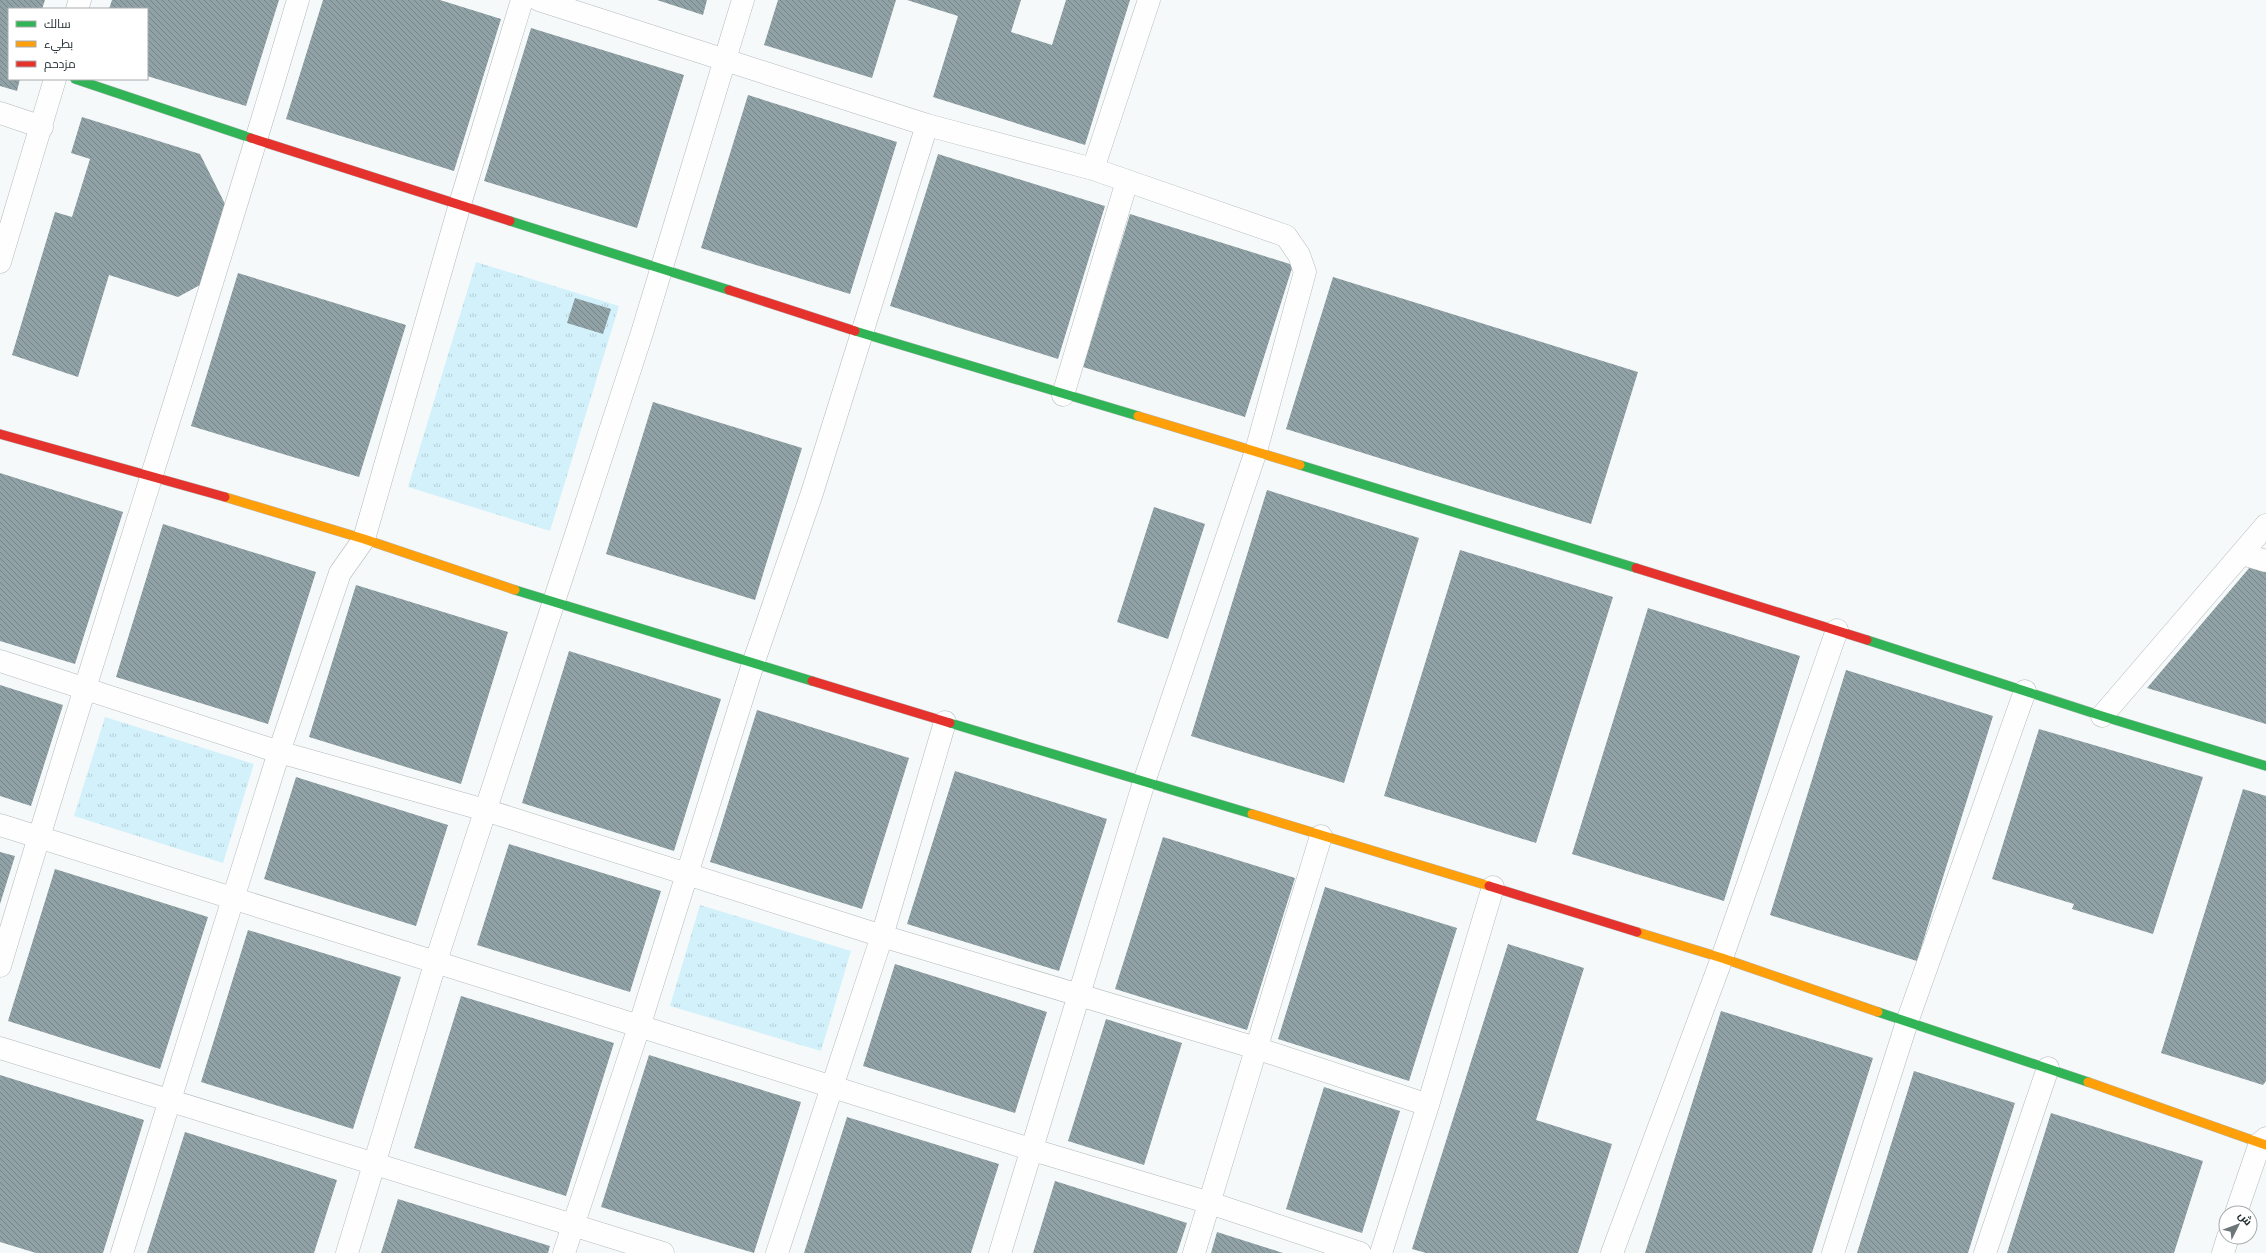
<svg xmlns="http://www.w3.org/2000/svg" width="2266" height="1253" viewBox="0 0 2266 1253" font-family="'Fira Sans',Cairo,sans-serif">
	<defs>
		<pattern id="grass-tufts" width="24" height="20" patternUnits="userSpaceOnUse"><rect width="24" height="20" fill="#d2f1fb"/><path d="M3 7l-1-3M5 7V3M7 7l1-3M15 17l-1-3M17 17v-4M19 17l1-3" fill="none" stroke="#b4cfd8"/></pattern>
		<pattern id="building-back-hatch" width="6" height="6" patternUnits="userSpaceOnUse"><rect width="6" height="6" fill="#90a2a6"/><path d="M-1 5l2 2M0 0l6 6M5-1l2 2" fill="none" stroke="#758488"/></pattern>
	</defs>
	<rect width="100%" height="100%" fill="#f6f9fa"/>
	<!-- grass -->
	<path fill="url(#grass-tufts)" d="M476 262 619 306 550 531 408 487Z
		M105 717 254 764 223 863 74 816Z
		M700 905 851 951 821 1051 670 1006Z"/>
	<!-- building -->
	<path fill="url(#building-back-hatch)" d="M0 0H45L42 9H9V79H20L17 91 0 86Z
		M112 0H279L246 106 147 76V9H109Z
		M323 0H440L501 19 454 171 286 119Z
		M657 0H707L703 15Z
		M778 0H896L872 78 764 45Z
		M907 0H1021L1011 32 1052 45 1066 0H1130L1085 145 933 97 958 16Z
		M531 28 684 75 637 228 484 181Z
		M748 95 897 142 850 294 701 248Z
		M82 117 200 154 226 206 200 285 178 297 109 275 78 377 12 355 55 212 72 217 90 159 71 153Z
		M938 154 1105 206 1058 359 890 306Z
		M1130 214 1293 265 1245 417 1083 367Z
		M238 273 406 325 359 477 191 426Z
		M1333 277 1638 372 1591 524 1286 429Z
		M575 298 611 309 603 334 567 323Z
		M653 402 802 448 755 600 606 554Z
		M0 473 123 512 75 664 0 641Z
		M1267 490 1419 538 1344 783 1191 736Z
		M1154 507 1205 524 1168 639 1117 622Z
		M163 524 316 572 268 724 116 677Z
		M1460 550 1613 597 1536 843 1384 796Z
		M2256 560 2266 563V724L2147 688Z
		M356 585 508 632 461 784 309 737Z
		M1648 608 1800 656 1724 901 1572 854Z
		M569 651 721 699 674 851 522 803Z
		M1846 670 1993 716 1917 961 1770 915Z
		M0 685 63 705 31 806 0 796Z
		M757 710 909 758 862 909 710 862Z
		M2039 729 2203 777 2153 934 2072 909 2074 904 1992 879Z
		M955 771 1107 819 1059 971 907 924Z
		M296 777 448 825 416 926 264 879Z
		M2243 789 2266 796V1081L2263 1085 2161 1053Z
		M1163 837 1295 878 1247 1030 1115 989Z
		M509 844 661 891 630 992 477 945Z
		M0 852 15 856 0 904Z
		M55 869 208 917 160 1069 8 1021Z
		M1325 887 1457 928 1409 1081 1278 1039Z
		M248 930 401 977 353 1129 201 1082Z
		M1508 944 1584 968 1536 1120 1612 1144 1578 1253H1426L1412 1249Z
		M895 964 1047 1012 1015 1113 863 1066Z
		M461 996 614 1043 566 1196 414 1148Z
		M1721 1011 1873 1058 1812 1253H1645Z
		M1106 1019 1182 1043 1144 1165 1068 1141Z
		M649 1055 801 1102 754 1253 601 1207Z
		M1914 1071 2015 1103 1991 1179 1968 1253H1857Z
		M0 1075 144 1120 103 1253H36L0 1242Z
		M1324 1087 1400 1111 1362 1233 1286 1209Z
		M2051 1113 2203 1161 2174 1253H2007Z
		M847 1117 999 1164 971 1253H804Z
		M185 1132 337 1180 314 1253H147Z
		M1055 1181 1187 1223 1177 1253H1033Z
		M398 1199 550 1246 548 1253H381Z
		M1217 1232 1283 1253H1211Z"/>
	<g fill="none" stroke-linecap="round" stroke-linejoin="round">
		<!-- street casing -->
		<g stroke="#b2b9bb" stroke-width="23">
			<path id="street" d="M539 0 927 125 1093 169 1286 236 1299 255 1305 272 1256 451 1144 782 1000 1253
				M77 9 80 0
				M0 113 42 127
				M1093 169 1149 0
				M0 262 55 79
				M1063 395 1127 181
				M2242 554 2266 561
				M0 661 279 752 485 810 882 936 1256 1048 1428 1105
				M2102 716 2266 525
				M0 825 1033 1150 1210 1203 1360 1253
				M0 966C96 643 203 323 298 0
				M0 1048 663 1253
				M2236 1213 2260 1143 2266 1138
				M122 1253 279 752 340 573 364 539 460 204 522 0
				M347 1253 436 961 641 336 743 0
				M564 1253 639 1027 753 664 812 493 927 125
				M777 1253 882 936 945 722
				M1194 1253 1321 836
				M1381 1253 1428 1105 1493 887
				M1612 1253 1722 958 1837 630
				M1833 1253 1907 1022 2025 691
				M1985 1253 2048 1068
				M2223 1253 2228 1237"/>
		</g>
		<!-- fast casing -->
		<g stroke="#b2b9bb" stroke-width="10">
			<path id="fast" d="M75 79 251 138
				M510 221 729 290
				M855 331 1138 416
				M1300 465 1636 568
				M515 590 812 681
				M1867 640 2102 716 2266 766
				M950 723 1252 814
				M1878 1012 2088 1082"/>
		</g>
		<!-- slow casing -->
		<g stroke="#b2b9bb" stroke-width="10">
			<path id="slow" d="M1138 416 1300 465
				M225 497 364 539 515 590
				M1252 814 1489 886
				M1637 932 1722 958 1878 1012
				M2088 1082 2266 1145"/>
		</g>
		<!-- jam casing -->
		<g stroke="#b2b9bb" stroke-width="10">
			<path id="jam" d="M251 138 510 221
				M729 290 855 331
				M0 434 225 497
				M1636 568 1867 640
				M812 681 950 723
				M1489 886 1637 932"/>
		</g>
		<!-- street -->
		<use href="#street" stroke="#fefefe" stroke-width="22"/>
		<!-- fast -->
		<use href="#fast" stroke="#30b455" stroke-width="9"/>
		<!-- slow -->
		<use href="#slow" stroke="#ff9f0a" stroke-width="9"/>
		<!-- jam -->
		<use href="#jam" stroke="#e5322d" stroke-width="9"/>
	</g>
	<!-- legend -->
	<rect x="8" y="8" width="140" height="72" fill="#ffffff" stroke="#a7abad"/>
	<rect x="16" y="21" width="20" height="6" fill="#30b455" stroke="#a7abad"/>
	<text x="44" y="28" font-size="12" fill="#222e32">سالك</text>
	<rect x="16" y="41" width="20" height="6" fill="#ff9f0a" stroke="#a7abad"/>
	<text x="44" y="48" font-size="12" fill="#222e32">بطيء</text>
	<rect x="16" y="61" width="20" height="6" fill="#e5322d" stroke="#a7abad"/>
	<text x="44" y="68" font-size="12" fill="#222e32">مزدحم</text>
	<!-- north arrow -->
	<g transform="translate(2238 1225) rotate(48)"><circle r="19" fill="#ffffff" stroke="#a7abad"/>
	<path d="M0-3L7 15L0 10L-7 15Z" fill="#6c7578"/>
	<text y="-6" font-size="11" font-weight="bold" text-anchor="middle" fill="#222e32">ش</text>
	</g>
</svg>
